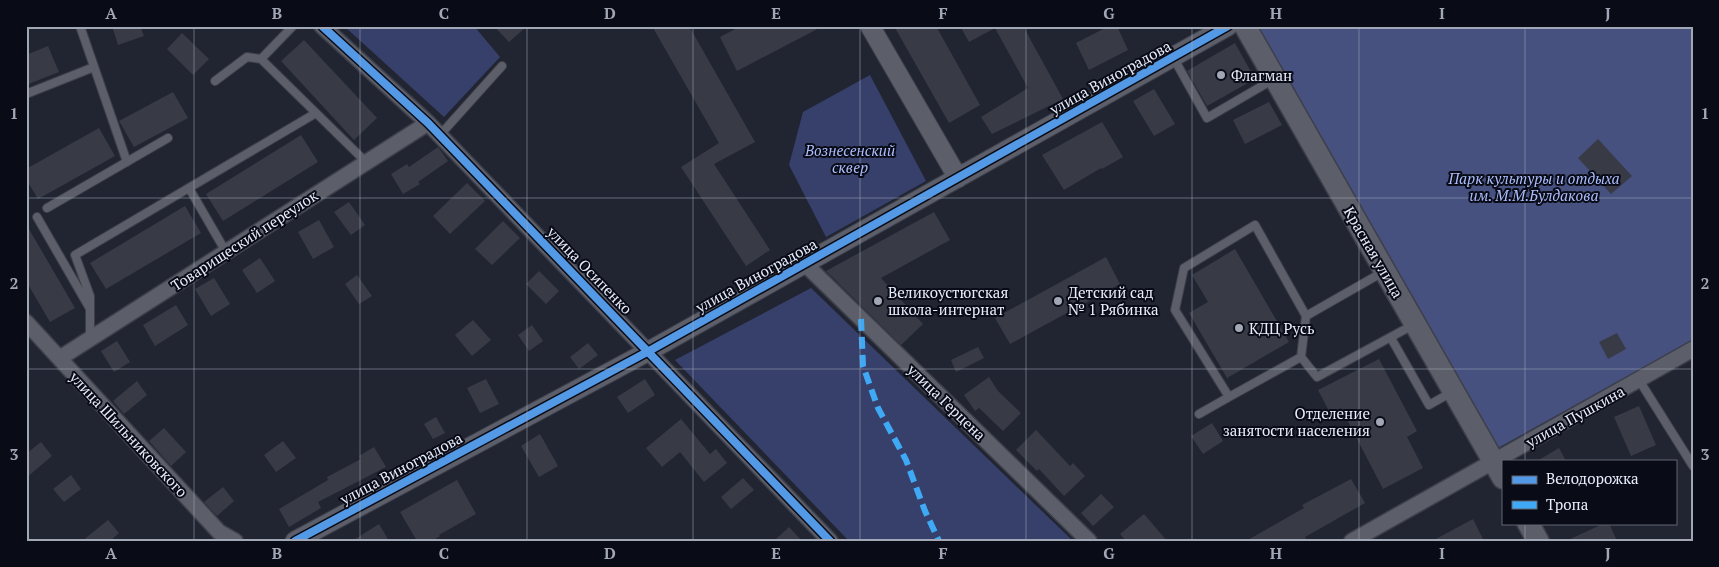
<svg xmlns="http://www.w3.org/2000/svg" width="1719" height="567" viewBox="0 0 1719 567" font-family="'PT Serif',serif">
	<rect width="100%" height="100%" fill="#212532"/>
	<!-- green -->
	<path fill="#36406a" d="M344 26H474L500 57 444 117Z
		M870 75 926 181 826 237 789 165 803 112Z
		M811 288 1073 541H849L675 360Z"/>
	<!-- forest -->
	<path fill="#46517f" d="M1263 26H1693V340L1498 448 1259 28Z"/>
	<!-- building -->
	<path fill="#383b46" d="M112 26H140L144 36 118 45Z
		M494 26H527L509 42Z
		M652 26H689L755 142 714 164 770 250 746 266 681 167 719 143Z
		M741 26H823L737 71 720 37Z
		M894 26H936L980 105 949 123Z
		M960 26H1023L1063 99 992 134 981 117 1028 88 995 28 969 42Z
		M1109 26H1117L1128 50 1089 70 1076 43Z
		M182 33 209 59 193 75 167 49Z
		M304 40 377 118 354 140 281 61Z
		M1235 43 1255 79 1207 106 1187 71Z
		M48 46 59 72 26 85V55Z
		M1154 89 1175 124 1154 136 1133 101Z
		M173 92 188 118 134 147 119 121Z
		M1269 102 1282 125 1245 144 1233 120Z
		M1102 122 1123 157 1102 169 1101 168 1064 190 1042 155Z
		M99 128 115 156 38 199 26 179V169Z
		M301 135 318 162 223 221 206 194Z
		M1598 139 1632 176 1611 194 1578 158Z
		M438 147 448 161 418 182 420 184 403 194 391 174 407 164 409 167Z
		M467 183 485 201 450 234 433 216Z
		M349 202 365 225 351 235 334 212Z
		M185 206 201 233 106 289 90 263Z
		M934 212 950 240 881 278 923 324 901 345 826 271Z
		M319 220 334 247 313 259 298 232Z
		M503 221 520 238 492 265 475 249Z
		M26 224 75 308 50 322 26 281Z
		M1235 249 1289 342 1227 378 1189 313 1208 302 1192 275Z
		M1106 257 1120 284 1010 344 995 318Z
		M260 258 275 281 257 293 242 270Z
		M539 271 559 291 546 304 526 284Z
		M357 275 372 296 359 304 345 284Z
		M214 278 230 304 211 316 195 289Z
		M176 305 188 325 155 346 143 325Z
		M473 320 491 340 472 356 455 335Z
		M532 325 543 341 529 351 518 335Z
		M1617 333 1626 349 1608 359 1599 342Z
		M117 341 130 362 114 372 101 351Z
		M588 343 598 355 579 369 570 357Z
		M978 347 984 358 956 372 951 360Z
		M1379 359 1417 431 1407 437 1423 468 1383 489 1341 408 1330 413 1318 390Z
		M989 377 998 391 1021 413 1003 431 979 408 975 411 964 395Z
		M486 379 499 404 480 413 467 388Z
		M645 379 655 395 628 413 617 397Z
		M137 381 147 395 124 414 113 401Z
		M1639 406 1656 445 1631 456 1614 417Z
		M436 417 445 433 433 439 424 424Z
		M681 419 710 454 716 449 727 463 704 482 680 452 662 467 646 448Z
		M1212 423 1223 441 1203 454 1191 436Z
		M164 428 186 452 171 466 149 441Z
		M1036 430 1070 466 1073 463 1085 476 1064 496 1039 469 1037 471 1016 450Z
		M540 434 558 466 539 477 521 446Z
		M283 441 296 458 276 472 264 455Z
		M41 442 52 456 26 478V454Z
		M374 447 386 467 318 502 321 508 289 527 279 509 328 480 327 477 361 459 359 456Z
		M1559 448 1566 461H1537Z
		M71 475 81 489 64 502 53 489Z
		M743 478 754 490 731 509 721 497Z
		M1351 479 1365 503 1305 537 1307 541H1246L1304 508 1302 505Z
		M457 480 476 514 439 535 440 536 432 541H417L400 512Z
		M223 487 234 501 217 516 204 502Z
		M1101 494 1114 507 1093 526 1081 513Z
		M1144 514 1167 541H1126L1120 534Z
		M1473 519 1484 541H1432Z
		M108 520 119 533 110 541H82Z
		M1605 523H1609L1617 541H1566Z
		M379 524 389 541H352Z
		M789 527 802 541H774Z"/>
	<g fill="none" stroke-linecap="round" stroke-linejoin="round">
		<!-- service casing -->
		<g stroke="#3d3f4a" stroke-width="10">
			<path id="service" d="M80 26 127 162
				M293 26 261 59 366 162
				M1173 57 1207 118 1274 79
				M215 81 247 57 261 59
				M26 94 94 67
				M440 135 502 66
				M189 188 226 252
				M47 208 168 138
				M37 217 89 307
				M1306 316 1255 225 1184 268 1175 310 1229 397 1301 357 1306 316 1383 272
				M90 338V296L75 255 316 113
				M1391 338 1429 405 1452 392
				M1301 357 1317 377 1413 325
				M1639 380 1693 466
				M1199 414 1229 397"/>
		</g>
		<!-- minor casing -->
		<g stroke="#3d3f4a" stroke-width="18">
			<path id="minor" d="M322 26 428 123 830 541
				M805 264 1089 541
				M26 322 219 532 235 541
				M60 358 428 123
				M1352 541 1693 349"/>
		</g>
		<!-- tertiary casing -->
		<g stroke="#3d3f4a" stroke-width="21">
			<path id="tertiary" d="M870 26 958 178
				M295 541 649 351 1228 26"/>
		</g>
		<!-- secondary casing -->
		<g stroke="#3d3f4a" stroke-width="24">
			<path id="secondary" d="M1245 26 1503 478
				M1528 523 1538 541"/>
		</g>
		<!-- service -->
		<use href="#service" stroke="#5c5f69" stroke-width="8"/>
		<!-- minor -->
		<use href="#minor" stroke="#5c5f69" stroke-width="15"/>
		<!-- tertiary -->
		<use href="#tertiary" stroke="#5c5f69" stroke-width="19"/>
		<!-- secondary -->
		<use href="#secondary" stroke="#5c5f69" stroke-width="21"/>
		<!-- quiet -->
		<path stroke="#3fa9f5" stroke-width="6" stroke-dasharray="12 6" stroke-linecap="butt" d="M861 319 863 366 878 408 906 460 925 511 939 541"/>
		<!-- cycleway casing -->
		<g stroke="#090b16" stroke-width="11">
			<path id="cycleway" d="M322 26 428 123 830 541
				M295 541 649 351 1228 26"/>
		</g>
		<!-- cycleway -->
		<use href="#cycleway" stroke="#5399e6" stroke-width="8"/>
	</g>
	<!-- grid -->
	<path fill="none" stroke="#a2a7b6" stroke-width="1" stroke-opacity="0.55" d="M194 26V541M360 26V541M527 26V541M693 26V541M860 26V541M1026 26V541M1192 26V541M1359 26V541M1525 26V461M26 198H1693M26 369H1693M1525 523V541"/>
	<!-- markers -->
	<g fill="#a2a7b6" stroke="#090b16" stroke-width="2">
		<circle cx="1221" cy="75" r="5"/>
		<circle cx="878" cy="301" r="5"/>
		<circle cx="1058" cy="301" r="5"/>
		<circle cx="1239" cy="328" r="5"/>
		<circle cx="1380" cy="422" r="5"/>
	</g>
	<g text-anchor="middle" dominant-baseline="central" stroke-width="4" stroke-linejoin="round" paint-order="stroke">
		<!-- poi labels -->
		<g font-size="15" fill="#e8edfd" stroke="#090b16" text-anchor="start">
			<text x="1231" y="75">Флагман</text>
			<text x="888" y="292">Великоустюгская<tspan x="888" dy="17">школа-интернат</tspan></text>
			<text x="1068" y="292">Детский сад<tspan x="1068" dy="17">№ 1 Рябинка</tspan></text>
			<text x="1249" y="328">КДЦ Русь</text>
			<text x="1370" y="413" text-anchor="end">Отделение<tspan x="1370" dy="17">занятости населения</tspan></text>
		</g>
		<!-- street labels -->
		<g font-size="15" fill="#e8edfd" stroke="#090b16">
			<text transform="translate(1110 77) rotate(-29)">улица Виноградова</text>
			<text transform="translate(244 240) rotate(-33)">Товарищеский переулок</text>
			<text transform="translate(1374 252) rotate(60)">Красная улица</text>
			<text transform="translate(590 270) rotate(46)">улица Осипенко</text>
			<text transform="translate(756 275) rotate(-29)">улица Виноградова</text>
			<text transform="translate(947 402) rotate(44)">улица Герцена</text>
			<text transform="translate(1575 416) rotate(-29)">улица Пушкина</text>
			<text transform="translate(129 434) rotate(47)">улица Шильниковского</text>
			<text transform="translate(401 468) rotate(-28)">улица Виноградова</text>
		</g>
		<!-- park labels -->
		<g font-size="15" font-style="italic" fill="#adbefe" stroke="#090b16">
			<text x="850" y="150">Вознесенский<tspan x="850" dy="17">сквер</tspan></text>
			<text x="1534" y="178">Парк культуры и отдыха<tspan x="1534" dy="17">им. М.М.Булдакова</tspan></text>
		</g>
	</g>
	<!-- border -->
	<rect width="1719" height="567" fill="none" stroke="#090b16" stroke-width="55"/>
	<!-- legend -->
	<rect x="1502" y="460" width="175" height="65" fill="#090b16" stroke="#626572"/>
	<rect x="1512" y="476" width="25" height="8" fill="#5399e6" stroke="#626572"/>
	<text x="1546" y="484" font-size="15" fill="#e8edfd">Велодорожка</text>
	<rect x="1512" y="501" width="25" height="8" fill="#3fa9f5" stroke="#626572"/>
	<text x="1546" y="510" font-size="15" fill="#e8edfd">Тропа</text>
	<rect x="28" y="28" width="1664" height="512" fill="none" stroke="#a2a7b6" stroke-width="2"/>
	<g font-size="16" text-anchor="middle" font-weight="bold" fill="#a2a7b6">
		<text x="111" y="19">A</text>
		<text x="277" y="19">B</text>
		<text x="444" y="19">C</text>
		<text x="610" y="19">D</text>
		<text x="776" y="19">E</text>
		<text x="943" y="19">F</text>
		<text x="1109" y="19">G</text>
		<text x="1276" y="19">H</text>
		<text x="1442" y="19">I</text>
		<text x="1608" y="19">J</text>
		<text x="14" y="119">1</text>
		<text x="1705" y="119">1</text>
		<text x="14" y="289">2</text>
		<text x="1705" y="289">2</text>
		<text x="14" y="460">3</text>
		<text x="1705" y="460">3</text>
		<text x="111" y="559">A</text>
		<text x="277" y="559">B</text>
		<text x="444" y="559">C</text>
		<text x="610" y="559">D</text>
		<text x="776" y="559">E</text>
		<text x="943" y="559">F</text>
		<text x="1109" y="559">G</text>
		<text x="1276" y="559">H</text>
		<text x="1442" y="559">I</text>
		<text x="1608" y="559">J</text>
	</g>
</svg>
